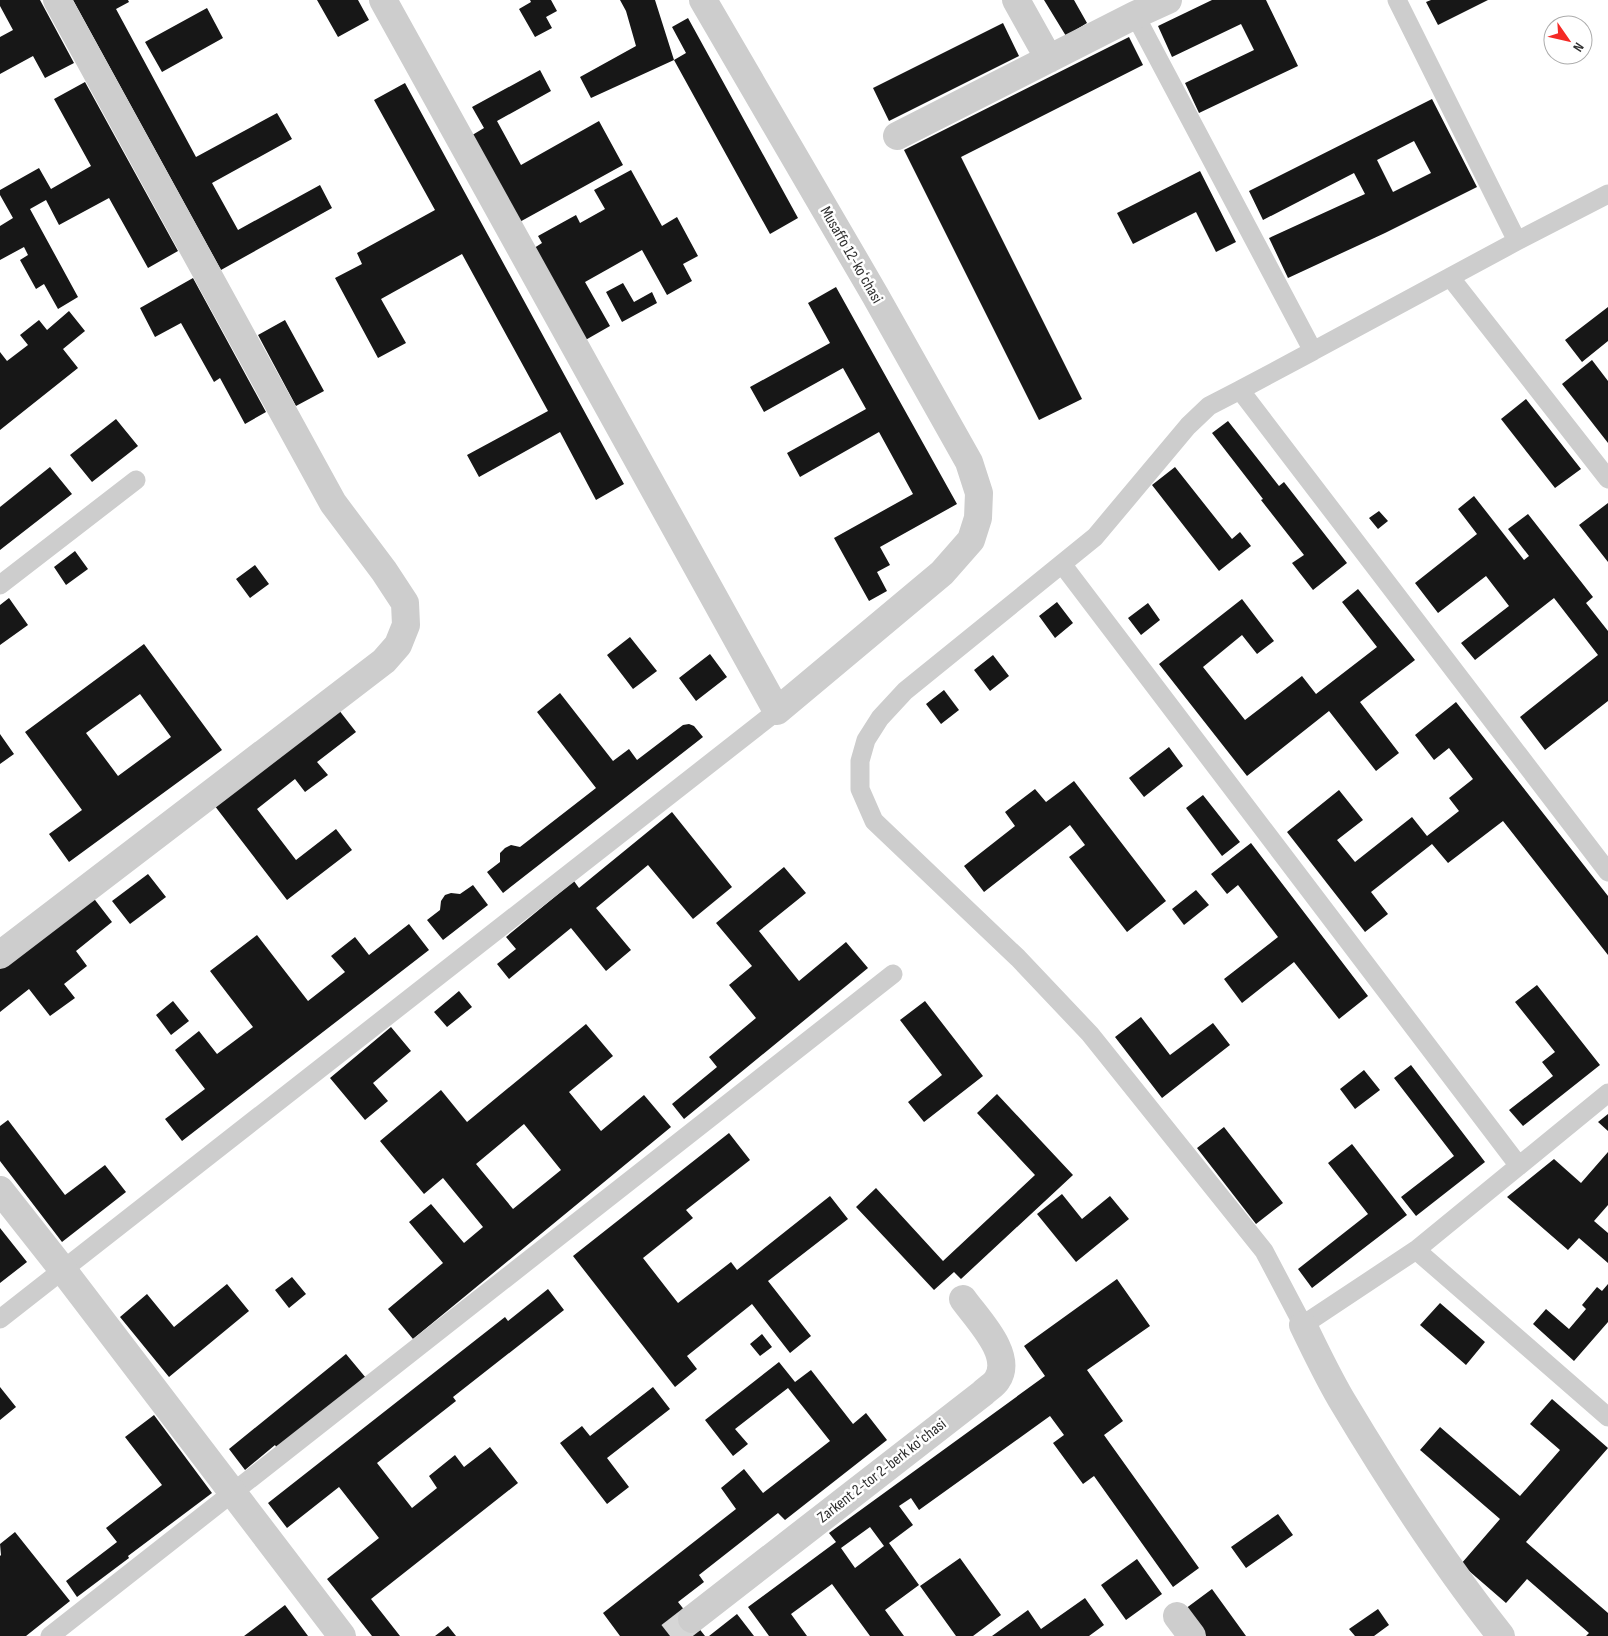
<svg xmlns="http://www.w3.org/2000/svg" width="1608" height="1636" viewBox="0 0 1608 1636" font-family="'Sofia Sans Condensed',sans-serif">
	<rect width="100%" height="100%" fill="#fff"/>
	<!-- building -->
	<path fill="#171717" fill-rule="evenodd" d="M0 0H40L74 63 45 78 33 56 0 74V37L13 30 0 6Z
		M73 0H128L129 2 116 9 196 157 277 113 292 139 212 183 238 230 320 185 332 208 221 270Z
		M317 0H358L369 20 338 37Z
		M530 0H551L557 11 546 17 552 28 535 37 519 9 531 2Z
		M620 0H655L674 60 686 53 672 27 688 18 798 218 770 234 674 60 591 98 580 77 636 46 626 11Z
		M1044 0H1074L1087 23 1066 36Z
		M1212 0H1266L1298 66 1199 113 1185 83 1254 50 1241 24 1172 57 1158 26Z
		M1431 0H1488L1438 25 1426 2Z
		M207 8 223 38 162 72 145 42Z
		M1003 23 1019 56 889 121 873 88Z
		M1129 37 1143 65 961 157 1082 399 1039 420 904 150Z
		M540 70 551 91 497 121 521 165 599 121 623 165 516 224 469 137 484 128 472 107Z
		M85 82 178 251 148 268 109 198 59 225 46 200 30 209 78 297 58 309 44 284 36 289 20 260 28 255 24 247 0 260V226L13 218 0 195V190L39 168 51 189 91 166 54 99Z
		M405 83 624 484 596 500 560 432 479 477 467 455 548 411 462 254 381 299 406 343 378 358 335 278 362 264 357 253 435 210 374 100Z
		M1432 99 1477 187 1385 233 1288 278 1269 238 1365 194 1354 173 1263 220 1249 191ZM1414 141 1431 173 1393 192 1377 160Z
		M631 170 662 226 677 217 698 256 683 264 692 281 667 295 642 250 585 282 610 326 582 342 531 250 542 243 538 236 576 215 580 223 605 209 594 190Z
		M1200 171 1236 242 1216 252 1196 212 1133 244 1117 213Z
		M193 278 266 412 245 424 220 378 214 382 181 323 155 337 140 308Z
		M623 283 634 302 652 292 657 303 622 322 606 292Z
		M836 287 957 504 880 547 890 565 877 572 887 591 869 601 834 538 913 494 879 432 800 477 787 453 866 409 843 368 764 412 750 387 830 343 808 303Z
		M1608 307V341L1582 362 1565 340Z
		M69 311 85 331 63 349 78 368 0 430V352L7 361 28 345 20 335 39 320 47 330Z
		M285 320 324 391 296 406 258 335Z
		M1592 360 1608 381V443L1562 384Z
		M1526 399 1581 469 1555 488 1501 419Z
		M116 419 138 446 92 482 70 455Z
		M1228 421 1279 486 1284 482 1347 563 1313 590 1292 563 1304 555 1261 500 1263 499 1212 433Z
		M50 467 72 494 0 550V507Z
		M1175 467 1232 539 1240 532 1251 546 1219 571 1152 485Z
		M1474 496 1524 560 1529 556 1508 529 1528 514 1593 597 1586 603 1608 631V701L1545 750 1520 717 1598 655 1554 598 1475 660 1461 643 1509 606 1486 576 1438 613 1415 583 1477 534 1458 509Z
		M1608 503V562L1579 525Z
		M1379 511 1388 521 1378 529 1369 518Z
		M75 551 88 569 66 585 54 567Z
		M255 565 269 584 250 598 236 579Z
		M1358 589 1415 660 1360 702 1399 753 1376 771 1329 711 1247 776 1159 664 1242 599 1274 641 1257 654 1242 635 1203 667 1245 720 1302 676 1316 694 1377 647 1342 602Z
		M9 598 28 625 0 645V605Z
		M1057 602 1073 623 1055 638 1039 616Z
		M1148 603 1160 620 1141 635 1128 618Z
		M630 637 657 671 633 689 607 655Z
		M144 644 222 750 69 862 49 834 82 810 25 732ZM140 694 171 737 118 776 86 733Z
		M710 654 727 677 696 701 679 678Z
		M993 655 1009 676 990 691 974 670Z
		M944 690 959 710 941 724 926 704Z
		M560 693 613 761 629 749 637 760 683 725 689 724 694 726 703 737 503 893 487 872 500 862V853L505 848 511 845 520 847 596 788 537 712Z
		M1456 702 1608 896V955L1503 821 1448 863 1432 844 1371 892 1388 914 1365 932 1287 832 1339 790 1363 820 1337 840 1355 862 1412 817 1427 836 1459 811 1449 798 1473 779 1449 748 1434 760 1415 735Z
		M335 705 356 732 317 762 328 775 305 792 295 779 257 809 296 860 336 829 352 850 287 900 211 801Z
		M0 734 14 754 0 764Z
		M1169 747 1183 766 1144 797 1129 778Z
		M1074 781 1166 901 1127 932 1069 857 1085 845 1070 825 984 892 964 866 1015 826 1005 812 1035 789 1046 802Z
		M1203 795 1240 842 1222 856 1186 808Z
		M672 812 732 887 693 919 648 865 596 908 631 950 606 971 571 928 509 979 497 964 516 949 506 937 574 881 579 888Z
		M1251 843 1368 996 1339 1019 1294 962 1242 1003 1224 979 1278 937 1238 885 1227 894 1211 874Z
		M784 867 806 893 759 931 799 981 846 942 868 968 684 1119 672 1104 717 1067 709 1057 756 1018 729 985 752 966 716 923Z
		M148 874 166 897 130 924 112 901Z
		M473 885 488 905 443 940 427 920 440 910 441 901 445 895 451 893 460 894Z
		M1196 890 1209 905 1184 925 1172 909Z
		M92 896 112 922 76 951 87 966 64 984 75 998 50 1016 29 989 0 1012V967Z
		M409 924 429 950 182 1141 165 1119 205 1089 175 1050 199 1031 217 1054 253 1027 210 971 257 935 308 1001 345 972 331 956 355 937 369 955Z
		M1537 985 1600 1065 1523 1126 1509 1110 1553 1076 1542 1062 1555 1052 1515 1002Z
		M459 991 472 1007 447 1027 434 1012Z
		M173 1001 189 1021 171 1035 156 1015Z
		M925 1001 983 1076 924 1122 908 1102 942 1075 900 1020Z
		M1141 1017 1170 1055 1213 1023 1230 1045 1162 1098 1115 1037Z
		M586 1024 613 1056 569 1092 601 1131 644 1095 671 1127 413 1339 388 1309 443 1263 409 1222 431 1204 464 1243 483 1227 443 1178 424 1194 380 1141 441 1090 467 1122ZM524 1124 561 1170 513 1209 476 1164Z
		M391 1027 411 1051 373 1083 388 1101 365 1120 330 1078Z
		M1411 1065 1485 1162 1416 1216 1401 1197 1454 1156 1394 1078Z
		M1364 1070 1380 1090 1355 1109 1340 1089Z
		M997 1094 1073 1175 961 1279 954 1272 934 1290 856 1207 876 1188 943 1261 1035 1175 977 1113Z
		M1608 1114V1131L1598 1122Z
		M8 1120 65 1195 105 1165 126 1192 62 1242 0 1161V1126Z
		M1224 1127 1283 1203 1256 1224 1197 1148Z
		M729 1133 750 1160 686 1210 693 1218 643 1258 678 1303 731 1262 737 1270 830 1196 848 1219 768 1281 811 1336 790 1353 752 1304 687 1356 697 1369 675 1387 573 1256Z
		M1352 1144 1407 1215 1312 1288 1298 1269 1368 1214 1328 1163Z
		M1608 1152V1205L1594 1221 1608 1233V1263L1579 1238 1568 1250 1507 1197 1554 1159 1581 1183Z
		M1062 1194 1082 1219 1110 1196 1129 1219 1076 1262 1037 1214Z
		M0 1228 27 1262 0 1283Z
		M292 1277 306 1294 289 1308 275 1290Z
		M1117 1279 1150 1326 1087 1370 1123 1421 1104 1435 1199 1568 1173 1587 1094 1476 1083 1484 1053 1443 1064 1435 1050 1416 919 1510 911 1498 899 1506 913 1525 889 1543 919 1585 885 1610 904 1636H870L832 1584 791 1614 807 1636H769L748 1607 836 1542 829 1533 1045 1376 1024 1346ZM870 1527 884 1546 855 1568 841 1548Z
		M227 1284 249 1311 169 1377 120 1317 147 1294 174 1327Z
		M1608 1284V1322L1574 1361 1533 1324 1546 1309 1569 1329 1586 1309 1582 1305 1597 1287 1602 1291Z
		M548 1289 564 1310 453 1397 456 1401 377 1463 412 1508 437 1488 429 1476 455 1455 464 1467 490 1447 518 1483 371 1599 400 1636H372L327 1579 379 1538 339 1487 287 1528 268 1503 505 1317 508 1321Z
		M1440 1303 1485 1342 1466 1365 1420 1325Z
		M762 1334 772 1347 760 1356 750 1344Z
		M346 1354 366 1378 278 1450 275 1445 245 1470 229 1449Z
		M779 1362 795 1382 811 1370 853 1424 866 1413 887 1440 785 1520 778 1513 699 1575 704 1582 678 1602 705 1636H620L603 1613 736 1509 721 1488 744 1469 763 1493 830 1441 788 1388 735 1429 748 1444 733 1456 705 1420Z
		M0 1387 16 1407 0 1420Z
		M653 1387 670 1409 607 1458 629 1487 607 1504 560 1443 582 1426 590 1436Z
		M1552 1399 1608 1448 1526 1542 1608 1613V1636H1586L1589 1633 1527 1579 1506 1603 1461 1564 1500 1519 1420 1450 1440 1427 1520 1496 1560 1450 1530 1424Z
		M154 1415 212 1493 128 1556 129 1558 77 1597 66 1581 117 1542 106 1528 162 1485 125 1437Z
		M1278 1514 1293 1535 1246 1568 1231 1547Z
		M15 1532 70 1601 26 1636H0V1556L1 1555 0 1544Z
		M960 1558 1001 1615 973 1636H956L920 1586Z
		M1137 1559 1162 1594 1126 1620 1101 1585Z
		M1212 1589 1246 1636H1204L1185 1609Z
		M1085 1598 1104 1625 1089 1636H992L1028 1610 1041 1629Z
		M285 1605 308 1636H244Z
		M1378 1609 1389 1625 1374 1636H1355L1349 1629Z
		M737 1614 754 1636H709Z
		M448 1626 456 1636H435Z"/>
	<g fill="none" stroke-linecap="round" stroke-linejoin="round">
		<!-- street-tunnel -->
		<path stroke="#d6d6d6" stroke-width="28" stroke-dasharray="28 14" stroke-linecap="butt" d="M670 1636 692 1619"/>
		<!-- lane -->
		<path stroke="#cdcdcd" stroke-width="19" d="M1397 0 1517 241
			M1135 15 1313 351 1517 241 1608 194
			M1450 277 1608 479
			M1313 351 1240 390 1608 872
			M1240 390 1209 406 1188 426 1095 537 905 691 880 718 866 740 860 761V789L874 821 1018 958 1090 1034 1264 1251 1303 1325 1416 1250 1608 1093
			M1062 564 1519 1166
			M0 585 136 480
			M1416 1250 1608 1417
			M0 1319 777 711
			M50 1636 893 974"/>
		<!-- street -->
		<path stroke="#cdcdcd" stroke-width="28" d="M383 0 777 711 942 573 971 540 978 518 979 493 969 462 875 295 703 0
			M1016 0 1049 59
			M897 136 1135 15 1168 0
			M0 955 384 661 398 645 406 625 405 603 384 571 333 503 57 0
			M0 1190 63 1270 342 1636
			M1303 1325C1315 1350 1327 1375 1341 1399 1390 1481 1442 1562 1501 1636
			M1177 1616 1192 1636
			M692 1619 983 1393C987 1389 994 1385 997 1380 1014 1355 977 1319 963 1299"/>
	</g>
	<g text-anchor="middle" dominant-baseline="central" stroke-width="5" stroke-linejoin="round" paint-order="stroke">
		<!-- street labels -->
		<g font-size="16" fill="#303030" stroke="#fff">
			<text transform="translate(851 255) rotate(60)">Musaffo 12-koʻchasi</text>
			<text transform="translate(882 1471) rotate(-38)">Zarkent 2-tor 2-berk koʻchasi</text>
		</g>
	</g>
	<!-- north arrow -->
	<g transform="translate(1568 40) rotate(124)"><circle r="24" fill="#ffffff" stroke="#acacac"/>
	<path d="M0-4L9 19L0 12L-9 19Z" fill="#f42925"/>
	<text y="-8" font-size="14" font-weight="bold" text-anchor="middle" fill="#303030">N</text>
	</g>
</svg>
